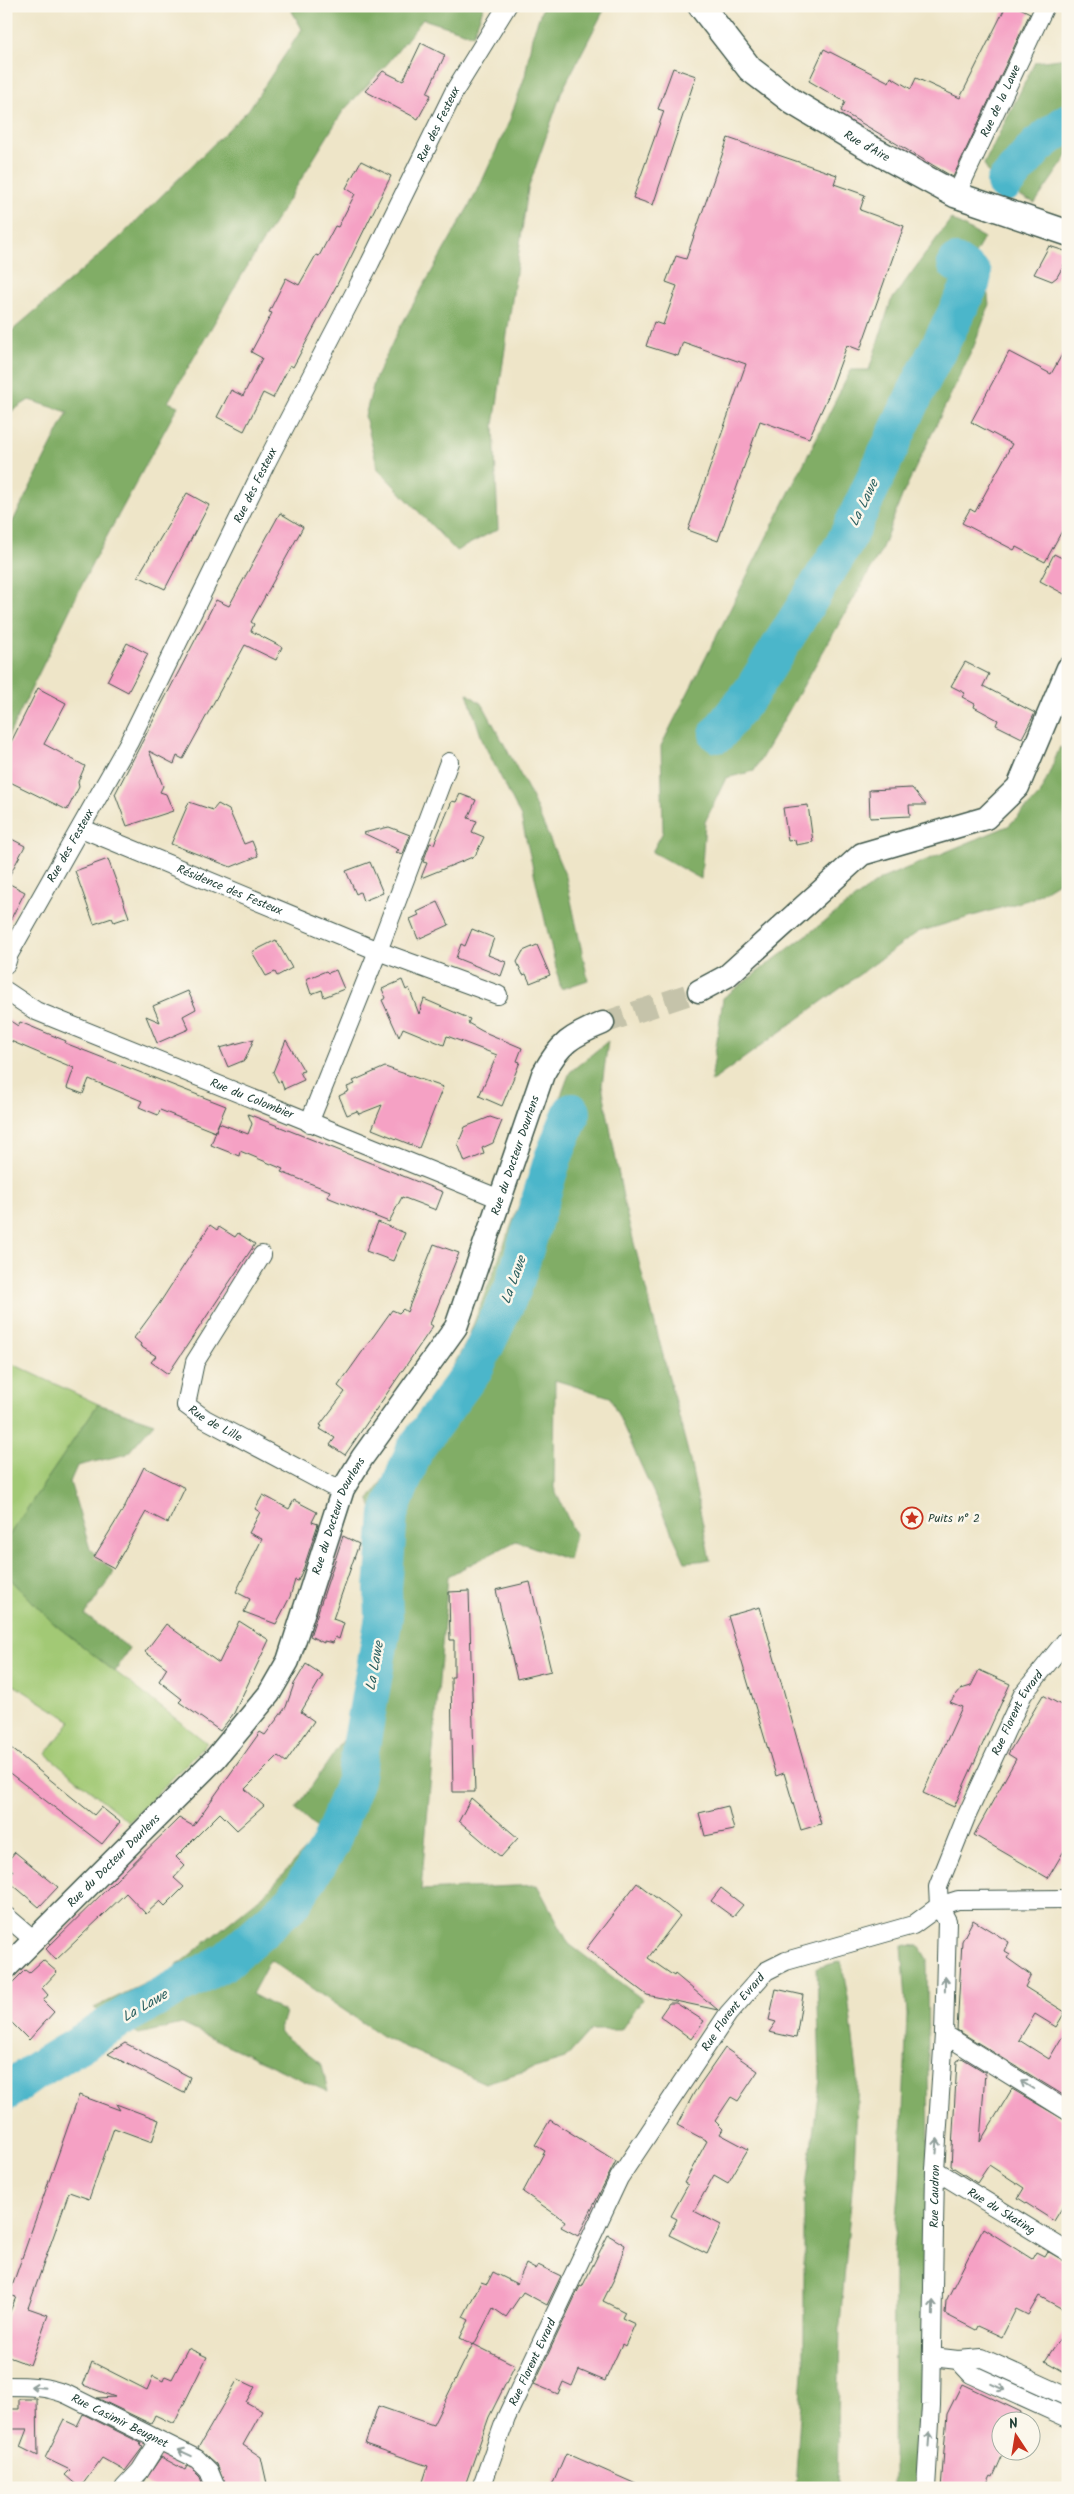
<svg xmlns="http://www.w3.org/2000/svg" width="1074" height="2494" viewBox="0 0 1074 2494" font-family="Kalam,sans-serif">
	<rect width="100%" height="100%" fill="#fbf7ec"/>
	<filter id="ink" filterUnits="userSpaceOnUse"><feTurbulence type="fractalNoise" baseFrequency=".02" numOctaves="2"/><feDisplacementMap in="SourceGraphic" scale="10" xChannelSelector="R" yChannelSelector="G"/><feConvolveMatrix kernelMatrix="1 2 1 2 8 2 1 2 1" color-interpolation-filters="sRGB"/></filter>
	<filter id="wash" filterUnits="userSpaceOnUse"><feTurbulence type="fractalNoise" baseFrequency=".0096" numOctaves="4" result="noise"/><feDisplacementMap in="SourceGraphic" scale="20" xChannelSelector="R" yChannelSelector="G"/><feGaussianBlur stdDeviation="1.12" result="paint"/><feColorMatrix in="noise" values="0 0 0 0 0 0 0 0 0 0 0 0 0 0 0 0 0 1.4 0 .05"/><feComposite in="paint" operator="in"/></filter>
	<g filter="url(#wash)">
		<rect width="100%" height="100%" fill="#eee5c8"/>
		<!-- green -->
		<path fill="#a2c974" stroke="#608354" d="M6 1361 98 1404 6 1540Z
			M6 1574 53 1623 207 1743 129 1822 46 1754 71 1721 6 1680Z"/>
		<!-- forest -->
		<path fill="#81ad66" stroke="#50754d" d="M289 6H484L473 35 423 19 388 63 343 111 242 275 168 402 178 406 94 560 6 741V535L68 412 29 400 6 415V336L118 239 249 109 302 29Z
			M543 6H605V8L562 91 528 189 494 425 498 529 456 551 378 469 365 416 375 379 398 331 478 190 509 122 525 76 532 37Z
			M1068 58V155L1035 203 995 185 984 164 1035 62Z
			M951 219 984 238 965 271 987 285 989 306 974 346 902 496 880 553 754 771 726 778 705 822 701 879 652 852 663 832 661 746 851 370H869L891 301Z
			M467 693 483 705 528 789 566 877 588 980 561 989 521 817 483 742Z
			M1060 747 1068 750V876L1031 899 918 932 711 1082 723 998 881 879 1008 826 1040 795Z
			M608 1041 602 1085 625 1208 689 1456 710 1560 685 1562 610 1397 555 1380 554 1488 575 1534 569 1560 516 1541 448 1576 421 1890 537 1885 569 1944 642 1999 621 2030H591L565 2059 485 2083 385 2038 270 1960 252 1994 285 2012 279 2032 322 2065 328 2092 182 2024 139 2034 94 2008 169 1972 268 1891 321 1832 296 1809 352 1727 401 1602 369 1500 424 1419 467 1341 570 1072Z
			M98 1404 154 1423 127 1454 77 1466 70 1482 90 1549 114 1572 85 1615 129 1648 115 1672 53 1623 6 1574V1540Z
			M902 1945 919 1946 927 1959 929 2164 922 2364 915 2488H893L894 2250 900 2182 907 2015Z
			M841 1961 848 1997 858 2079 854 2168 840 2324 837 2488H795L804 2358V2202L820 2079 817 1968Z"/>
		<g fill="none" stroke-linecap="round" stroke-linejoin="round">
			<!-- river -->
			<path stroke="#4cb6ca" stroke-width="38" d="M1005 183 1037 146 1068 122
				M718 734 752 691 844 544 917 390 971 284 973 275 956 263
				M6 2092 34 2072 128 2014 226 1961 293 1902 330 1845 355 1780 384 1617 383 1589 389 1514 415 1449 474 1369 513 1288 553 1158 572 1112"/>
		</g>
		<g id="blocks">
			<!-- building -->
			<path fill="#f5a1c4" d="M1006 6H1016L1030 13 953 177 841 111 845 102 809 81 824 49 889 82 891 77 911 89 916 78 960 98Z
				M421 43 445 55 427 93 431 95 418 119 365 91 383 71 403 81Z
				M673 68 696 76 653 205 633 198 664 111 658 109Z
				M728 138 837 175 834 184 865 195 860 210 904 226 860 350 847 345 830 392 809 438 760 421 718 541 688 530 746 364 683 342 678 356 646 346 654 322 663 325 677 286 666 282 676 256 686 259Z
				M361 161 391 176 341 277 293 367 290 365 273 398 263 393 244 431 217 417 231 390 243 396 262 358 251 352 272 313 269 312 286 278 299 285 316 255 319 256 335 226 338 227 355 194 346 188Z
				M1049 246 1068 252V258L1057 277 1052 281 1034 274Z
				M1068 344V520L1045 562 1016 547 1014 550 962 523 970 509 975 512 1012 444 971 422 1009 352 1051 374Z
				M187 493 209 505 165 589 138 576Z
				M280 513 303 527 251 622 254 624 251 631 282 647 276 660 245 645 183 759 177 756 174 764 149 751 163 786 160 792 166 794 173 811 127 826 115 794 216 600 229 606Z
				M1054 554 1068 561V596L1040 581Z
				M127 643 148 654 128 692 107 681Z
				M965 662 989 674 983 686 1035 713 1022 738 996 725 998 720 974 707 975 704 962 697 965 693 951 686Z
				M38 688 66 703 44 744 85 766 78 782 79 787 67 810 6 780V752Z
				M912 788 926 805H909L910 816 870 818 869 790Z
				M460 794 476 800 468 818 477 821 472 832 484 837 475 856 421 878 427 863 423 862 430 843 434 844 452 801 456 802Z
				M189 802 213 810 218 804 229 810 244 844 252 841 258 856 231 867 171 844Z
				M808 805 813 842 796 845 795 840 788 841 783 808Z
				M389 827 410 835 403 854 395 852 399 850 363 833Z
				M6 836 25 846 6 882 25 892 6 928Z
				M108 859 129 917 114 922 112 918 94 924 75 871Z
				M370 862 383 893 363 901 360 892 356 894 346 871Z
				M438 902 449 925 418 939 410 919 419 915 417 912Z
				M472 929 494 938 488 955 506 962 501 976 456 958 461 944 465 946Z
				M276 940 292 968 277 976 275 972 266 976 252 952Z
				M537 945 550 975 530 983 526 974 523 975 517 962 523 951Z
				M336 970 344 989 324 997 322 990 311 994 306 979 326 971 328 973Z
				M402 980 406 990 409 988 419 1014 424 999 470 1019 468 1023 482 1031 522 1048 517 1061 520 1062 502 1106 479 1096 497 1055 447 1036 444 1045 403 1028 399 1037 382 1000 386 998 382 989Z
				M188 991 196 1009 183 1016 189 1029 157 1043 146 1016 160 1022 153 1006Z
				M6 1018 18 1026 20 1022 66 1041 65 1043 226 1106 215 1132 160 1110 158 1115 139 1107 142 1101 89 1079 83 1094 67 1088 74 1068 6 1039Z
				M254 1039 245 1060 228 1067 220 1048Z
				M286 1040 304 1071 300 1072 304 1080 284 1089 281 1081 278 1082 273 1072Z
				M385 1067 443 1087 419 1148 372 1129 382 1105 359 1114 357 1111 347 1115 339 1096 349 1091 347 1087 355 1084 353 1081Z
				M248 1114 443 1192 436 1210 402 1197 389 1222 327 1197 330 1191 281 1172 283 1169 240 1151 239 1156 211 1145 219 1123 248 1134 252 1124Z
				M490 1117 502 1121 493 1143 482 1148 484 1154 465 1162 458 1144 465 1127Z
				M378 1222 405 1233 393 1261 366 1251Z
				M210 1225 217 1230 219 1227 235 1237 238 1233 255 1244 168 1374 151 1362 156 1356 140 1346 141 1344 134 1338 159 1304Z
				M434 1244 459 1253 430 1324 433 1326 345 1455 330 1445 335 1438 320 1429 322 1426 320 1425 345 1392 338 1386 392 1310 399 1313 403 1309 407 1312Z
				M144 1467 185 1488 168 1523 146 1512 114 1568 94 1557 124 1508Z
				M263 1495 289 1509 294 1500 317 1512 312 1522 318 1524 304 1567 298 1581 295 1580 290 1597 276 1624 244 1612 250 1599 236 1592 262 1539 249 1533 260 1512 255 1509Z
				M343 1536 359 1544 333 1619 344 1623 339 1639 335 1637 333 1643 324 1641V1643L310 1636Z
				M530 1582 551 1671 517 1679 496 1590Z
				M469 1591 475 1792H453L451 1677H454V1640H450L449 1592Z
				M760 1607 821 1824 801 1830 784 1773 776 1776 728 1616Z
				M239 1621 269 1640 234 1713 220 1731 179 1702 182 1699 159 1681 167 1668 145 1652 166 1624 219 1663Z
				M306 1664 323 1675 301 1712 314 1721 286 1762 278 1756 245 1789 264 1806 237 1830 220 1813 176 1857 185 1866 174 1878 184 1887 165 1906 160 1901 146 1914 126 1893 56 1960 46 1949 179 1818 193 1826 260 1732 265 1735 286 1707 294 1684Z
				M979 1670 1010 1684 954 1807 923 1793 962 1707 950 1702 961 1689 971 1686Z
				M1043 1695 1068 1709V1844L1048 1878 974 1835 1016 1759 1008 1754Z
				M6 1744 94 1815 101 1807 120 1822 102 1844 7 1771Z
				M471 1798 518 1838 501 1857 459 1821Z
				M728 1806 734 1830 705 1836 699 1813Z
				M15 1852 58 1887 39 1907 6 1879 13 1871 6 1863Z
				M637 1883 680 1916 648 1958 674 1976 675 1974 718 2010 647 1995 586 1949Z
				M721 1888 743 1905 733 1917 711 1901Z
				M973 1920 1009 1942 1005 1951 1010 1954 1007 1958 1031 1975 1025 1987 1065 2012 1056 2027 1035 2014 1019 2040 1049 2059 1068 2027V2098L957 2030 962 1941Z
				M43 1960 57 1972 42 1988 48 1995 43 2001 54 2012 29 2040 6 2017V1989L25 1970 29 1973Z
				M776 1989 803 1995 796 2038 769 2032 776 2022 769 2020Z
				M669 2003H676L704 2021 691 2039 660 2016Z
				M125 2043 190 2077 184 2093 108 2054Z
				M725 2048 758 2071 738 2101 731 2097 715 2121 723 2129 720 2134 748 2149 728 2183 714 2175 694 2211 721 2225 707 2254 669 2235 677 2219 671 2216 688 2185 684 2183 707 2141 677 2125 694 2093Z
				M962 2058 985 2072 980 2142 1012 2089 1068 2122V2198L1054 2221 1018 2198 1024 2188 989 2165 977 2183 951 2166 957 2061Z
				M79 2095 120 2110 116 2104 159 2120 152 2142 114 2128 89 2199 69 2192 28 2308 48 2315 30 2365 6 2356V2321L16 2297 9 2295Z
				M550 2120 616 2161 578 2236 561 2227 565 2221 523 2192 545 2151 535 2145Z
				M983 2228 1032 2259 1036 2252 1044 2256 1047 2251 1068 2263V2312L1039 2296 1028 2315 1016 2309 1002 2337 978 2326 976 2330 945 2314 946 2301Z
				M608 2235 625 2245 614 2279 603 2301 625 2312 622 2318 635 2324 625 2346 622 2344 605 2381 579 2370 572 2386 563 2382 558 2394 534 2384 580 2286 582 2287Z
				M526 2264 535 2269 538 2265 561 2276 547 2305 523 2292 506 2317 493 2308 474 2345 460 2338 469 2320 463 2317 481 2282 487 2284 493 2272 517 2284Z
				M1068 2326V2374L1045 2361Z
				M473 2344 515 2365 489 2417 464 2488H421L428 2466 365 2444 378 2406 433 2425Z
				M188 2348 207 2357 174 2424 155 2415 151 2424 97 2398 115 2397 83 2385 92 2362 147 2390 153 2376 163 2381 165 2376 172 2379Z
				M238 2379 255 2387 246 2402 262 2411 243 2445 261 2457 268 2488H226L217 2464 198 2448Z
				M962 2384 1021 2412 1017 2422H1002V2452H1004L993 2477 991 2476 985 2488H941L947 2414Z
				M19 2399H37L38 2456 20 2447 27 2429H6V2409H19Z
				M83 2414 141 2443 140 2446 143 2447 125 2471 102 2458 80 2488 65 2475 70 2470 45 2458 64 2420 77 2426Z
				M566 2453 645 2488H551Z
				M161 2457 185 2470 187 2466 191 2468 200 2477 204 2488H153L144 2482Z"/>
		</g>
	</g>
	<g filter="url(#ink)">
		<use href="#blocks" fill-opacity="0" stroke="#3e564a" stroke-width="1"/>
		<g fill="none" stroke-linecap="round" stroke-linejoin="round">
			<!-- tertiary-tunnel -->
			<path stroke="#c5c3aa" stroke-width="22" stroke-dasharray="22 11" stroke-linecap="butt" d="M603 1023 699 991"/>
			<!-- minor casing -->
			<g stroke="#3e564a" stroke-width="20">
				<g id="minor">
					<path id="s1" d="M956 195 1045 6"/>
					<path id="s2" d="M81 828 378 951 498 995"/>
					<path id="s3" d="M6 964 9 954 129 742 266 463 370 263 455 90 507 6"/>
					<path id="s4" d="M6 991 36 1011 500 1199"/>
					<path d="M309 1123 378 951 449 762"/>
					<path id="s5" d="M262 1255 195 1362 186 1405 205 1419 331 1486 343 1489"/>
					<path d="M6 1916 34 1940"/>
					<path d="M944 2034 1068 2111"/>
					<path id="s6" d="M935 2170 1068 2252"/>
					<path d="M932 2357 958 2360 982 2358 1068 2397"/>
					<path d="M958 2360 971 2374 1068 2418"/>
					<path id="s7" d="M6 2386C28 2386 47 2386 68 2395L197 2459 209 2471 216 2488"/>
					<path d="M124 2488 140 2471 159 2441"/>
					<path id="s8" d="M481 2488 506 2418 619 2178 728 2014 766 1971 786 1961 913 1925 939 1906 958 1900 1068 1899"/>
					<path id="s9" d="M926 2488 931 2405 935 2170 944 2034 947 1921 939 1906 938 1887 966 1817 1023 1694 1068 1638"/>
				</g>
			</g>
			<!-- tertiary casing -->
			<g stroke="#3e564a" stroke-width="25">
				<g id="tertiary">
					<path d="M699 991 727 976 862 854 986 818 1018 787 1068 668"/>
					<path id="s10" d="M6 1968 215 1759 269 1694 288 1661 343 1489 362 1458 456 1327 543 1074C560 1043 571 1036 603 1023"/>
				</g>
			</g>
			<!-- secondary casing -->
			<g stroke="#3e564a" stroke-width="28">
				<g id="secondary">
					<path id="s11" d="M701 6 750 69 793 102 861 143 956 195 1068 233"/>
				</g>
			</g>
			<!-- minor -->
			<use href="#minor" stroke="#fff" stroke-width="18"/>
			<!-- tertiary -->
			<use href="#tertiary" stroke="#fff" stroke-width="22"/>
			<!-- secondary -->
			<use href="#secondary" stroke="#fff" stroke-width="25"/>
		</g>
		<!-- one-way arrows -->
		<defs><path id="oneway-shaft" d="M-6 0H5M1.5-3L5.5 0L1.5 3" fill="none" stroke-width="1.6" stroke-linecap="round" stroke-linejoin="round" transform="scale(1.25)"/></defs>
		<g stroke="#8f9e9a">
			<use href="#oneway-shaft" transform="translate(945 1984) rotate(-89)"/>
			<use href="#oneway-shaft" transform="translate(1027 2085) rotate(-148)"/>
			<use href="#oneway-shaft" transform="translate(937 2146) rotate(-86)"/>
			<use href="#oneway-shaft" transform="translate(933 2308) rotate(-89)"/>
			<use href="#oneway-shaft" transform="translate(38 2387) rotate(-175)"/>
			<use href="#oneway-shaft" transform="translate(998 2387) rotate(25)"/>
			<use href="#oneway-shaft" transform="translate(929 2439) rotate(-86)"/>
			<use href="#oneway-shaft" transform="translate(185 2453) rotate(-155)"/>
		</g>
	</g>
	<!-- icons -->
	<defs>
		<g id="sight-ring" transform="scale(1.125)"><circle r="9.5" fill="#fbf7ec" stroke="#c8321e" stroke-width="1.5"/><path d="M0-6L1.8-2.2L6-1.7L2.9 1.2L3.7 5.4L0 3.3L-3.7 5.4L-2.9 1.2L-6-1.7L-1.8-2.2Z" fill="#c8321e"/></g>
	</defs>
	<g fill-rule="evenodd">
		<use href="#sight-ring" x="912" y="1518"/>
	</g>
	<g text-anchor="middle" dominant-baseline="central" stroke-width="5" stroke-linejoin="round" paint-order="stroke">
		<!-- street labels -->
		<g font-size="12" fill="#1f3d34" stroke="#fbf7ec">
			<text stroke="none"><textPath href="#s1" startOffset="104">Rue de la Lawe</textPath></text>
			<text stroke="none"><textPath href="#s3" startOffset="945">Rue des Festeux</textPath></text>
			<text stroke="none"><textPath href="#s11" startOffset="220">Rue d'Aire</textPath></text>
			<text stroke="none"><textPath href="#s3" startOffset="540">Rue des Festeux</textPath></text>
			<text stroke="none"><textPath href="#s3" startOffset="135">Rue des Festeux</textPath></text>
			<text stroke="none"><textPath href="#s2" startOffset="161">Résidence des Festeux</textPath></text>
			<text stroke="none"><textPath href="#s4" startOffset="269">Rue du Colombier</textPath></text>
			<text stroke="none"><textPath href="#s10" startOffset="978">Rue du Docteur Dourlens</textPath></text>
			<text stroke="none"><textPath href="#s5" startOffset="205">Rue de Lille</textPath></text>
			<text stroke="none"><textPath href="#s10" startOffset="572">Rue du Docteur Dourlens</textPath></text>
			<text stroke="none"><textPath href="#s9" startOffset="795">Rue Florent Evrard</textPath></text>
			<text stroke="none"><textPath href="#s10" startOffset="152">Rue du Docteur Dourlens</textPath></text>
			<text stroke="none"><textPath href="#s8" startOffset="541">Rue Florent Evrard</textPath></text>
			<text stroke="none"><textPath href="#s9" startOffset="292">Rue Caudron</textPath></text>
			<text stroke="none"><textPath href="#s6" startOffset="78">Rue du Skating</textPath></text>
			<text stroke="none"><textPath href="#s8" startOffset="136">Rue Florent Evrard</textPath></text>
			<text stroke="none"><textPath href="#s7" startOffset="121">Rue Casimir Beugnet</textPath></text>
		</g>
		<!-- poi labels -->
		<g font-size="12" fill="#1f3d34" stroke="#fbf7ec" text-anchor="start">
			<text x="928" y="1518">Puits n° 2</text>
		</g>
		<!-- water labels -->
		<g font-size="14" font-style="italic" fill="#2c6161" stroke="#fbf7ec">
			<text transform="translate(864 503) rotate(-64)">La Lawe</text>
			<text transform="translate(514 1280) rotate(-70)">La Lawe</text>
			<text transform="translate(375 1666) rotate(-80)">La Lawe</text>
			<text transform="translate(145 2006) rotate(-30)">La Lawe</text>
		</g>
	</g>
	<!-- margin -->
	<rect width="1074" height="2494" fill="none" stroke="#fbf7ec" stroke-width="25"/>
	<!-- north arrow -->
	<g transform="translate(1016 2436) rotate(348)"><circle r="24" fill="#fbf7ec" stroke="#a3ada2"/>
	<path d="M0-4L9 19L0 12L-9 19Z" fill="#c8321e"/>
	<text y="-8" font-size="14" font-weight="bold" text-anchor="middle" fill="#1f3d34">N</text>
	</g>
</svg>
